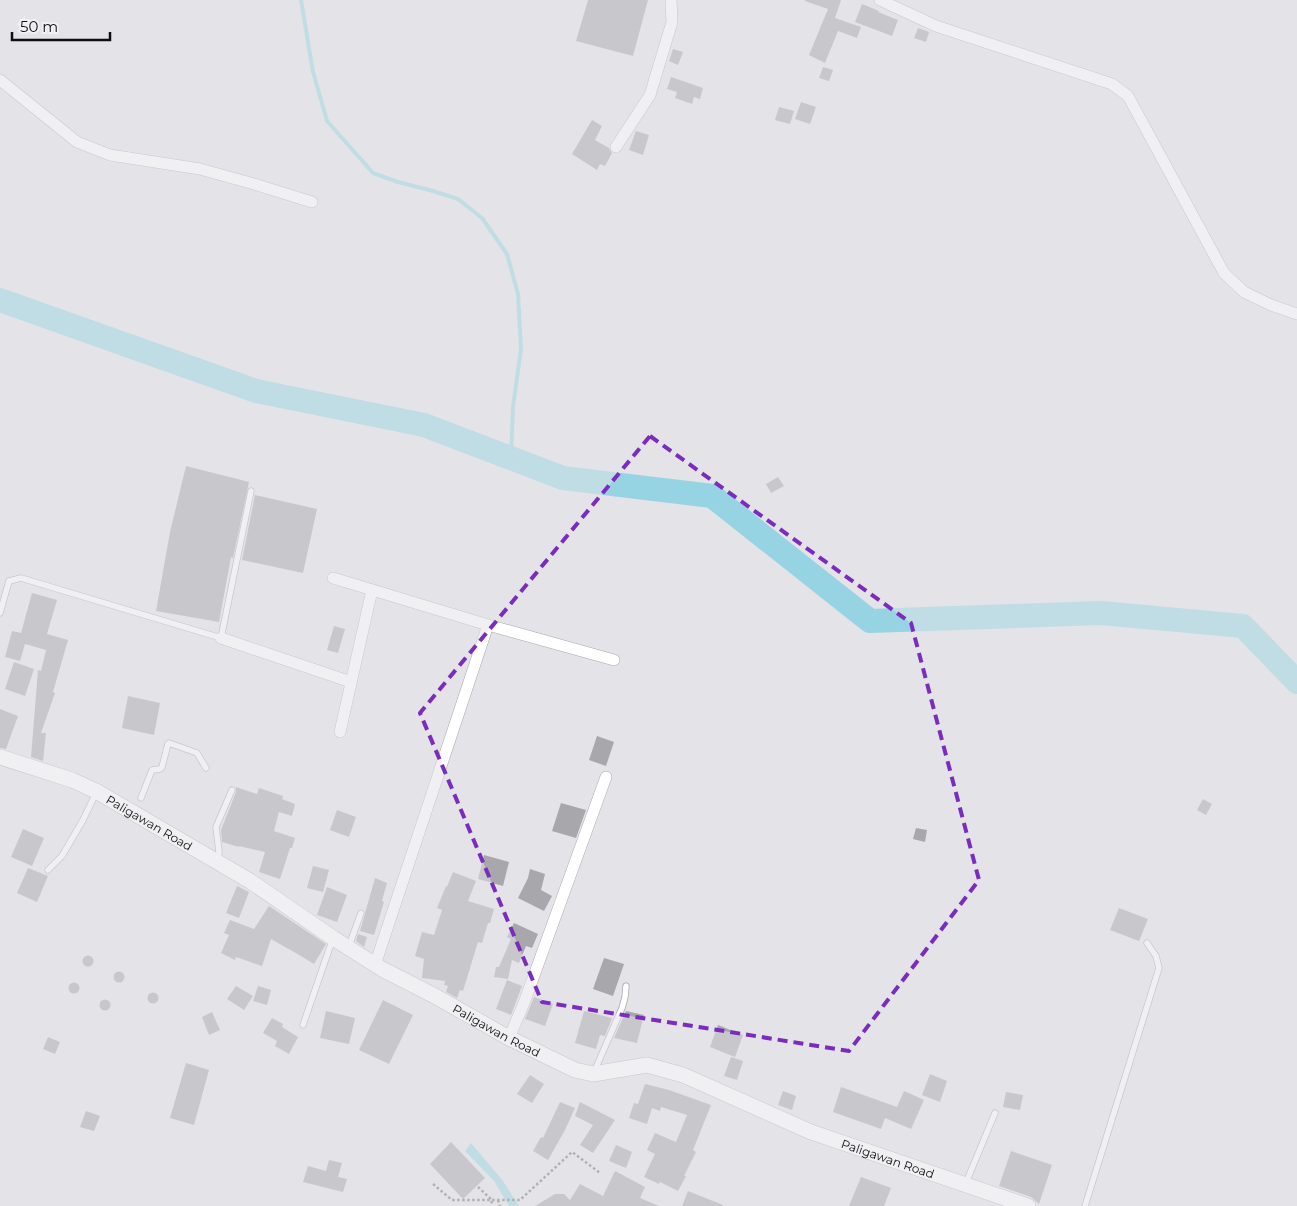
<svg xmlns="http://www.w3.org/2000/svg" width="1297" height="1206" viewBox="0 0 1297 1206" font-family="Montserrat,sans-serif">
	<rect width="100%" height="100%" fill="#e4e3e8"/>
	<!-- water -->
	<path fill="#96d4e3" d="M471 1143 503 1181 519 1206H509L494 1181 465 1151Z"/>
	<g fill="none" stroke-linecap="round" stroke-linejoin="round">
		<!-- stream -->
		<path stroke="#96d4e3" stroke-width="4" d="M301 0 313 72 327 121 373 173 398 182 433 191 458 199 482 218 507 254 518 294 521 349 513 407 511 458"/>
		<!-- river -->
		<path stroke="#96d4e3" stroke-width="24" d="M0 300 256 391 424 425 563 478 712 496 870 621 1101 613 1243 626 1297 682"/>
	</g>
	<!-- building -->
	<path fill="#a7a7ac" d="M588 0H648L633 56 576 41Z
		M805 0H841L835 18 861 27 857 38 838 31 825 63 809 55 828 9 805 1Z
		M862 4 879 11 878 12 898 20 892 36 855 22Z
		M918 28 929 32 926 42 914 38Z
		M673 49 683 52 678 65 669 61Z
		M823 67 833 70 829 81 819 78Z
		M671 77 703 88 700 99 694 97 692 104 675 98 677 92 667 89Z
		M801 102 816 107 810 124 795 119Z
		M779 107 794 111 790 124 775 120Z
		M592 120 602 126 595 140 609 148 612 153 605 166 600 164 597 170 572 154Z
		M636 131 649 135 643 155 629 150Z
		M186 466 249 482 233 558 231 557 219 622 156 611 170 532Z
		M778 477 784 486 771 493 766 484Z
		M255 495 317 509 303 573 242 560Z
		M32 593 57 600 47 634 68 640 53 692 55 693 41 733H46L43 761 31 757 38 670 41 671 46 650 25 644 20 661 5 657 12 631 21 633Z
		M334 626 345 629 338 653 327 650Z
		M14 662 34 669 25 696 5 689Z
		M128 696 160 703 154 735 122 728Z
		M0 709 18 716 6 749 0 748Z
		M597 736 614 742 606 766 589 760Z
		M236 787 257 794 259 788 283 796 282 799 295 804 292 816 279 812 274 831 295 838 292 848H290L280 879 259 872 265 852 239 846V847L222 842 221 830 236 792Z
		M1203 799 1212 804 1206 815 1197 810Z
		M561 803 586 810 576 838 552 831Z
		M337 810 356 817 349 837 330 830Z
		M916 828 927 830 925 842 913 839Z
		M23 829 44 838 32 866 11 857Z
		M484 855 509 862 503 886 478 879Z
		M313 866 329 870 323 892 307 888Z
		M28 868 48 876 37 902 17 893Z
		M530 869 545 874 541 890 552 896 544 911 518 898 528 878Z
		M453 872 476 881 468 901 494 909 490 923H488L482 943 478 942 463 991 460 990 457 998 446 992 448 986 444 985 445 981 422 978 424 959 415 956 422 932 434 935 442 910 437 908 446 886 447 887Z
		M375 878 387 883 382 901 384 902 374 935 360 931Z
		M237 886 249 892 239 918 226 913Z
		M327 887 347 895 337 922 317 915Z
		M269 906 326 944 314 964 294 952 271 939 262 966 236 957 235 960 221 953 229 935 224 933 230 920 254 929Z
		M1119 908 1148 919 1139 941 1110 930Z
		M514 923 538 934 532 948 526 946 519 963 512 960 508 979 494 977 496 967H499L511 939 507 937Z
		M358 934 367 937 364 947 356 941Z
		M82.5 961a5.5 5.5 0 1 1 11 0a5.5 5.5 0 1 1-11 0Z
		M604 958 624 964 613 996 593 989Z
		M113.5 977a5.5 5.5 0 1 1 11 0a5.5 5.5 0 1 1-11 0Z
		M507 980 522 986 511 1015 496 1009Z
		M68.5 988a5.5 5.5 0 1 1 11 0a5.5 5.5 0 1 1-11 0Z
		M236 986 253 996 244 1010 227 999Z
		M258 986 271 990 267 1005 253 1001Z
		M147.5 998a5.5 5.5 0 1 1 11 0a5.5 5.5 0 1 1-11 0Z
		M534 997 553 1004 545 1026 525 1019Z
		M99.5 1005a5.5 5.5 0 1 1 11 0a5.5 5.5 0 1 1-11 0Z
		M383 1000 413 1015 389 1064 359 1050Z
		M326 1011 355 1018 349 1044 320 1038Z
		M584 1011 612 1018 605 1036 600 1035 596 1049 575 1043Z
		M626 1011 644 1015 637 1043 614 1038Z
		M212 1012 220 1030 209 1035 202 1017Z
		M272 1018 283 1024 282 1027 298 1037 289 1054 275 1046 277 1041 263 1033Z
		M718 1025 743 1035 735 1057 710 1047Z
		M48 1037 60 1042 55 1054 43 1049Z
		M731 1057 743 1061 737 1080 724 1076Z
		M186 1063 209 1070 194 1125 170 1118Z
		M930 1074 947 1081 940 1102 922 1095Z
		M530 1075 544 1084 532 1103 517 1094Z
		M645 1084 669 1090 711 1105 693 1150 696 1152 684 1176H686L678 1191 660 1182 659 1184 644 1177 655 1154 647 1150 655 1133 676 1142 687 1115 661 1107 660 1111 652 1108 647 1124 629 1118 634 1103 638 1104Z
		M841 1087 897 1107 904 1091 924 1100 911 1129 885 1118 881 1129 833 1112Z
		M783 1091 796 1096 792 1110 778 1105Z
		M1006 1092 1023 1095 1020 1110 1003 1107Z
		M560 1102 575 1108 565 1130 548 1160 533 1151 541 1137 543 1138Z
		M580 1102 615 1120 593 1153 580 1145 593 1125 575 1116Z
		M86 1111 100 1116 94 1131 80 1127Z
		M451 1142 485 1178 463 1199 430 1164Z
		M616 1145 632 1152 626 1168 609 1161Z
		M1011 1151 1052 1165 1039 1204 1031 1197 999 1186Z
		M329 1160 342 1163 338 1177 347 1179 343 1192 303 1182 308 1166 326 1171Z
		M615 1171 645 1187 640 1198 659 1206H535L555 1194H564L570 1200 580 1184 603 1196Z
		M861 1177 891 1188 884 1206H849Z
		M688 1191 723 1205V1206H682Z"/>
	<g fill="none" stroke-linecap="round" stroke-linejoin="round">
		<!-- lane casing -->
		<g stroke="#a8a7ac" stroke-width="7">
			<path id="lane" d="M0 613 9 581 21 578 221 638 251 491
				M141 798 152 770 160 769 162 767 168 744 169 743 197 753 206 768
				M218 860 219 852 216 827 232 790
				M48 870 62 856 83 820 96 793
				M349 946 361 913
				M303 1025 333 938
				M594 1072 622 1008 625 997 626 986
				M965 1185 995 1113
				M1085 1206 1159 968 1156 956 1147 943"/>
		</g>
		<!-- street casing -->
		<g stroke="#a8a7ac" stroke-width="12">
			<path id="street" d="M880 0 936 26 1112 84 1128 96 1224 273 1244 292 1271 305 1297 314
				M0 80 77 142 110 155 200 169 254 184 312 202
				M616 147 650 95 672 22 671 0
				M333 578 488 625 614 660
				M221 638 351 682
				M340 732 372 590
				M375 965 488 625
				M509 1038 524 1003 606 777"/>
		</g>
		<!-- secondary casing -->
		<g stroke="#a8a7ac" stroke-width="16">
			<g id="secondary">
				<path id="s1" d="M0 757 72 780 96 791 250 881 333 938 382 969 433 995 509 1038 575 1070 593 1074 647 1065 683 1075 811 1132 1028 1206"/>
			</g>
		</g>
		<!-- path -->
		<path stroke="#747376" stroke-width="2.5" stroke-dasharray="2.5 2.5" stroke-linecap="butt" d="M433 1184 452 1200H520L572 1152 600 1173
			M478 1187 492 1200 491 1206
			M498 1200 500 1206"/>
		<!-- lane -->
		<use href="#lane" stroke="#fff" stroke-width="5.5"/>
		<!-- street -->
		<use href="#street" stroke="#fff" stroke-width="11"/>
		<!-- secondary -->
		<use href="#secondary" stroke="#fff" stroke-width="15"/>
	</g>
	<!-- marked area -->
	<path d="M0 0H1297V1206H0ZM650 436 911 623 979 880 849 1051 542 1002 420 713Z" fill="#e4e3e8" fill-opacity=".55" fill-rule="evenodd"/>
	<path fill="none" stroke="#7b2cbf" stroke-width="4" stroke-dasharray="10 6" stroke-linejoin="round" d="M650 436 911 623 979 880 849 1051 542 1002 420 713Z"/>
	<g text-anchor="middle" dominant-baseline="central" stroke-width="5" stroke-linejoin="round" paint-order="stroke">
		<!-- street labels -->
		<g font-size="12" fill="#0f0f10" stroke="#f1f0f5">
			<text stroke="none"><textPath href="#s1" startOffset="164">Paligawan Road</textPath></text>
			<text stroke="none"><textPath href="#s1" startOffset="569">Paligawan Road</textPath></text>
			<text stroke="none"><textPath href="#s1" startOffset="989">Paligawan Road</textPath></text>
		</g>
	</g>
	<!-- scale -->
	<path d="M12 32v8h98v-8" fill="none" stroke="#0f0f10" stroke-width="2.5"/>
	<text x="20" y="32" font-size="15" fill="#0f0f10" stroke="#f1f0f5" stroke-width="4" paint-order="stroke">50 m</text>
</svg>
